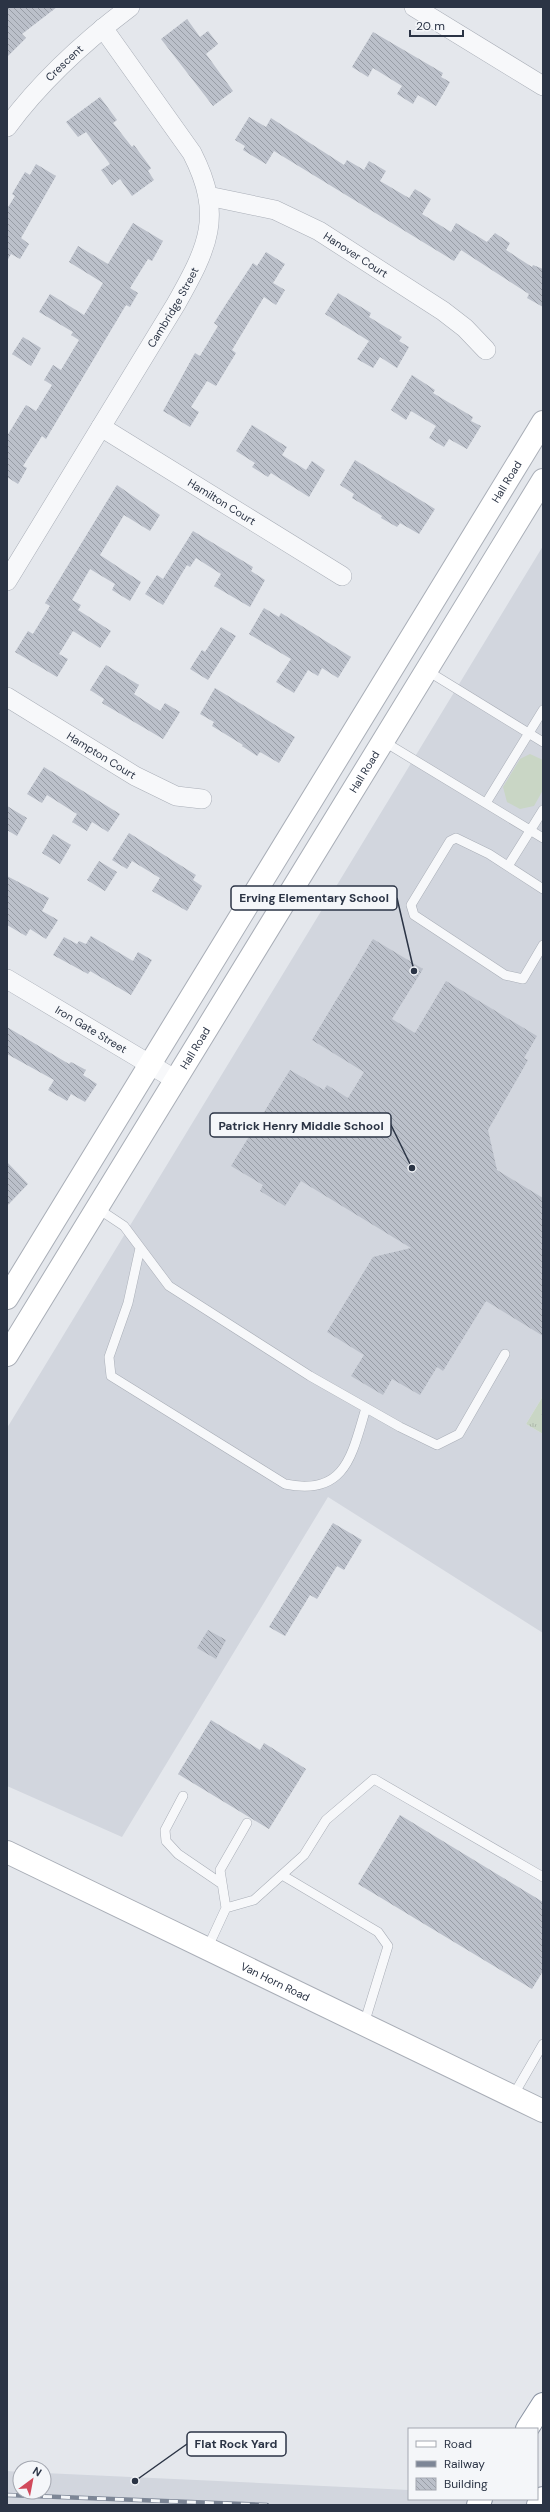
<svg xmlns="http://www.w3.org/2000/svg" width="550" height="2512" viewBox="0 0 550 2512" font-family="'DM Sans',sans-serif">
	<defs>
		<pattern id="park-tufts" width="24" height="20" patternUnits="userSpaceOnUse"><rect width="24" height="20" fill="#c9d6c5"/><path d="M3 7l-1-3M5 7V3M7 7l1-3M15 17l-1-3M17 17v-4M19 17l1-3" fill="none" stroke="#adb8ab"/></pattern>
		<pattern id="building-back-hatch" width="6" height="6" patternUnits="userSpaceOnUse"><rect width="6" height="6" fill="#bbc0ca"/><path d="M-1 5l2 2M0 0l6 6M5-1l2 2" fill="none" stroke="#989da6"/></pattern>
	</defs>
	<rect width="100%" height="100%" fill="#e4e7ec"/>
	<!-- built -->
	<path fill="#d2d6de" d="M543 546V1396L526 1424 543 1434V1633L328 1497 122 1837 7 1786V1428Z
		M7 2471 20 2472V2492H44V2473L409 2490V2499H537L543 2505H7Z"/>
	<!-- grass -->
	<path fill="#c9d6c5" d="M530 754 543 760V790L534 806 520 809 507 802 503 787 520 759Z"/>
	<!-- park -->
	<path fill="url(#park-tufts)" d="M543 1396V1434L526 1424Z"/>
	<!-- building -->
	<path fill="url(#building-back-hatch)" d="M7 7H57L22 34 26 38 7 57Z
		M187 19 200 37 208 31 218 44 206 54 233 91 213 106 161 39Z
		M373 32 443 73 441 77 450 82 436 106 418 95 413 104 397 94 402 86 373 68 368 77 352 67Z
		M100 97 117 120 113 123 132 147 134 145 151 168 148 171 154 180 132 196 120 179 112 185 101 170 110 164 86 132 78 137 66 122Z
		M249 117 266 127 271 118 344 165 347 160 364 170 369 161 386 171 380 181 409 198 415 189 431 199 422 214 451 232 456 223 487 242 495 233 510 243 506 250 532 267 533 265 543 269V307L527 298 529 294 461 250 454 261 274 151 266 164 243 150 245 146 235 140Z
		M36 164 56 176 21 238 29 244 20 259 11 254 7 261V209L15 196 12 194 25 172 30 175Z
		M133 223 163 241 152 261 148 259 130 288 138 293 130 307 126 305 46 439 42 436 23 466 27 468 18 484 7 477V436L26 405 36 411 52 385 44 380 53 365 61 370 79 340 71 335 73 332 39 312 50 294 84 315 103 283 69 262 78 246 108 264Z
		M266 252 285 264 273 283 285 290 276 305 264 297 232 350 236 353 216 386 207 381 191 407 199 412 190 427 163 411 195 353 200 356 218 326 214 323 228 301 253 263 257 266Z
		M338 293 371 313 369 317 402 337 399 341 409 347 397 368 380 357 373 368 357 359 369 341 325 314Z
		M23 337 41 348 31 366 12 354Z
		M412 375 435 390 433 393 473 417 471 421 481 426 467 449 449 439 444 447 429 438 436 426 411 411 406 420 391 410Z
		M252 425 287 447 282 455 306 470 312 461 325 470 309 497 271 473 268 477 252 467 255 463 236 451Z
		M355 460 435 509 419 534 400 523 397 527 381 518 382 516 352 498 354 494 340 485Z
		M117 485 160 515 150 531 124 515 100 555 141 582 130 601 112 590 115 584 90 569 72 600 81 605 78 610 111 631 100 648 73 631 59 654 68 659 57 677 15 652 28 631 33 634 50 606 45 603Z
		M193 531 253 567 251 571 265 580 250 607 214 586 221 574 196 558 190 567 187 565 163 605 145 594 157 575 163 579Z
		M264 608 279 617 281 613 351 657 338 678 322 668 318 676 308 670 294 693 276 682 291 659 249 634Z
		M221 627 236 636 208 680 190 669 202 650 205 652Z
		M106 665 139 685 134 694 160 711 165 703 180 712 163 739 102 703 104 699 90 690Z
		M215 688 295 737 279 763 260 752 257 756 242 746 243 745 212 726 214 722 200 714Z
		M44 767 120 814 108 832 92 822 87 831 72 822 77 814 47 795 42 803 27 794Z
		M7 806 27 818 17 836 7 830Z
		M129 833 196 875 193 880 202 886 187 911 152 891 160 878 132 861 127 869 112 860Z
		M53 834 71 845 60 864 42 853Z
		M99 861 117 872 105 891 87 880Z
		M7 876 49 898 42 911 58 920 46 939 30 929 26 936 7 925Z
		M91 936 133 961 138 952 152 960 131 995 90 971 88 974 53 955 64 937 77 944 79 941 86 944Z
		M373 939 423 969 392 1019 415 1033 446 981 537 1036 524 1058 528 1060 488 1130 497 1170 543 1198V1336L486 1301 443 1371 437 1367 420 1395 392 1379 383 1395 351 1376 364 1355 327 1332 373 1257 411 1248 301 1181 285 1206 260 1191 263 1185 231 1166 290 1070 324 1090 327 1085 348 1098 364 1072 312 1040Z
		M7 1027 69 1064 71 1062 86 1070 83 1075 97 1084 85 1102 71 1094 67 1101 48 1090 54 1080 7 1054Z
		M7 1162 28 1184 7 1206Z
		M333 1523 362 1540 344 1570 337 1566 317 1599 310 1595 285 1636 269 1627Z
		M208 1630 226 1640 216 1659 197 1648Z
		M211 1720 260 1750 264 1743 306 1769 269 1829 178 1774Z
		M400 1815 543 1902V1971L532 1989 358 1884Z"/>
	<g fill="none" stroke-linecap="round" stroke-linejoin="round">
		<!-- lane casing -->
		<g stroke="#a9aeb7" stroke-width="10">
			<path id="lane" d="M426 670 543 742
				M383 741 543 838
				M486 803 543 710
				M508 866 543 810
				M543 889 489 854 456 838 450 841 411 905 414 915 505 975 523 979 543 945
				M97 1208 124 1226 169 1286 310 1376 400 1427 437 1445 459 1434 505 1354
				M140 1248 128 1303 109 1357 111 1376 285 1484C346 1497 352 1454 366 1408
				M183 1796 165 1830 166 1841 178 1854 222 1884
				M282 1875 378 1932 388 1946 364 2024
				M226 1908 220 1870 247 1823
				M207 1949 226 1908 254 1900 304 1855 326 1820 374 1779 543 1877
				M513 2096 543 2044"/>
		</g>
		<!-- street casing -->
		<g stroke="#a9aeb7" stroke-width="20">
			<g id="street">
				<path d="M414 7 543 86"/>
				<path id="s1" d="M7 127C41 81 85 41 130 7"/>
				<path id="s2" d="M208 196 275 210 319 231 443 311 465 328 486 350"/>
				<path id="s3" d="M101 427 342 576"/>
				<path id="s4" d="M7 581 176 304C208 247 224 216 192 153L103 28"/>
				<path id="s5" d="M7 697 135 776 176 796 202 799"/>
				<path id="s6" d="M7 979 176 1080"/>
			</g>
		</g>
		<!-- secondary casing -->
		<g stroke="#a9aeb7" stroke-width="24">
			<g id="secondary">
				<path id="s7" d="M7 1298 543 422"/>
				<path id="s8" d="M7 1355 543 480"/>
				<path id="s9" d="M7 1852 543 2111"/>
			</g>
		</g>
		<!-- highway casing -->
		<g stroke="#8b94a3" stroke-width="24">
			<path id="highway" d="M527 2429 543 2404
				M478 2505 481 2499
				M538 2505 543 2498"/>
		</g>
		<!-- lane -->
		<use href="#lane" stroke="#f7f8fa" stroke-width="9"/>
		<!-- street -->
		<use href="#street" stroke="#f7f8fa" stroke-width="19"/>
		<!-- secondary -->
		<use href="#secondary" stroke="#fff" stroke-width="22"/>
		<!-- highway -->
		<use href="#highway" stroke="#fff" stroke-width="22"/>
		<!-- rail casing -->
		<g stroke="#7d8696" stroke-width="4.5">
			<path id="rail" d="M7 2495 267 2505"/>
		</g>
		<!-- rail -->
		<use href="#rail" stroke="#f4f6f9" stroke-width="3" stroke-dasharray="9" stroke-linecap="butt"/>
	</g>
	<g text-anchor="middle" dominant-baseline="central" stroke-width="3" stroke-linejoin="round" paint-order="stroke">
		<!-- street labels -->
		<g font-size="11" fill="#2b3445" stroke="#f4f6f9">
			<text stroke="none"><textPath href="#s1" startOffset="86">Crescent</textPath></text>
			<text stroke="none"><textPath href="#s2" startOffset="161">Hanover Court</textPath></text>
			<text stroke="none"><textPath href="#s4" startOffset="320">Cambridge Street</textPath></text>
			<text stroke="none"><textPath href="#s7" startOffset="957">Hall Road</textPath></text>
			<text stroke="none"><textPath href="#s3" startOffset="142">Hamilton Court</textPath></text>
			<text stroke="none"><textPath href="#s5" startOffset="111">Hampton Court</textPath></text>
			<text stroke="none"><textPath href="#s8" startOffset="684">Hall Road</textPath></text>
			<text stroke="none"><textPath href="#s6" startOffset="98">Iron Gate Street</textPath></text>
			<text stroke="none"><textPath href="#s8" startOffset="360">Hall Road</textPath></text>
			<text stroke="none"><textPath href="#s9" startOffset="298">Van Horn Road</textPath></text>
		</g>
	</g>
	<!-- callouts -->
	<path fill="none" stroke="#2b3445" stroke-width="1.5" d="M414 971L397 898M412 1168L391 1125M135 2481L187 2444"/>
	<g fill="#2b3445" stroke="#f4f6f9" stroke-width="1.5">
		<circle cx="414" cy="971" r="4"/>
		<circle cx="412" cy="1168" r="4"/>
		<circle cx="135" cy="2481" r="4"/>
	</g>
	<g fill="#f4f6f9" stroke="#2b3445" stroke-width="1.5">
		<rect x="231" y="886" width="166" height="24" rx="4"/>
		<rect x="210" y="1113" width="181" height="24" rx="4"/>
		<rect x="187" y="2432" width="99" height="24" rx="4"/>
	</g>
	<g font-size="12" text-anchor="middle" font-weight="bold" fill="#2b3445">
		<text x="314" y="902">Erving Elementary School</text>
		<text x="301" y="1130">Patrick Henry Middle School</text>
		<text x="236" y="2448">Flat Rock Yard</text>
	</g>
	<!-- border -->
	<rect width="550" height="2512" fill="none" stroke="#2b3445" stroke-width="16"/>
	<!-- legend -->
	<rect x="408" y="2428" width="130" height="72" fill="#f4f6f9" stroke="#a4a8b1"/>
	<rect x="416" y="2441" width="20" height="6" fill="#ffffff" stroke="#a4a8b1"/>
	<text x="444" y="2448" font-size="12" fill="#2b3445">Road</text>
	<rect x="416" y="2461" width="20" height="6" fill="#7d8696" stroke="#a4a8b1"/>
	<text x="444" y="2468" font-size="12" fill="#2b3445">Railway</text>
	<rect x="416" y="2478" width="20" height="12" fill="url(#building-back-hatch)" stroke="#a4a8b1"/>
	<text x="444" y="2488" font-size="12" fill="#2b3445">Building</text>
	<!-- north arrow -->
	<g transform="translate(32 2480) rotate(32)"><circle r="19" fill="#f4f6f9" stroke="#a4a8b1"/>
	<path d="M0-3L7 15L0 10L-7 15Z" fill="#d1495b"/>
	<text y="-6" font-size="11" font-weight="bold" text-anchor="middle" fill="#2b3445">N</text>
	</g>
	<!-- scale -->
	<path d="M410 30v6h53v-6" fill="none" stroke="#2b3445" stroke-width="2"/>
	<text x="416" y="30" font-size="12" fill="#2b3445" stroke="#f4f6f9" stroke-width="3" paint-order="stroke">20 m</text>
</svg>
